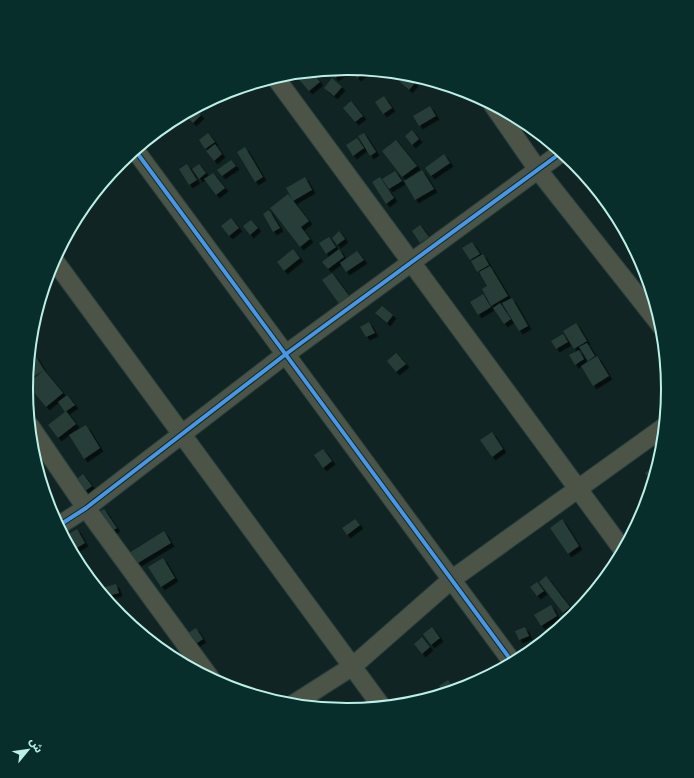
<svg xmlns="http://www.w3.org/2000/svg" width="694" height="778" viewBox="0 0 694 778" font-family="Ubuntu,'Noto Sans Arabic',sans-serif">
	<defs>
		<filter id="shadow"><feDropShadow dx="3.5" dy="3.5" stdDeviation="0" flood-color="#0009"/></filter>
	</defs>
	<rect width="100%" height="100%" fill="#102523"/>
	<!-- building -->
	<path fill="#273c38" filter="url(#shadow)" d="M347 68H349L335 78 329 70Z
		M350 68 364 70 366 72 357 78Z
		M311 71 320 82 309 91 295 75 297 73Z
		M406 76 415 83 409 90 400 82Z
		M332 78 342 87 334 96 324 88Z
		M384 96 392 108 383 114 375 102Z
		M351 101 363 116 355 122 343 108Z
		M430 106 436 116 419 126 413 116Z
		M194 108 201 115 193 123 184 114Z
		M412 130 419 139 412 145 405 136Z
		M208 133 215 142 205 149 199 140Z
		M364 133 376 152 370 156 358 136Z
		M357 138 364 148 353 156 346 145Z
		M396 140 417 166 402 177 382 151Z
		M215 144 222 154 214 161 206 151Z
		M245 147 263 177 255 182 237 152Z
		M444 154 450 163 431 176 425 168Z
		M231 160 236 166 222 176 217 170Z
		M187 164 197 180 189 185 179 169Z
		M199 164 206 173 199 179 192 169Z
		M422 170 434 189 415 200 404 181Z
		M395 171 402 181 389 189 382 179Z
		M213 173 225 188 216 195 204 179Z
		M305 177 312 190 293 201 286 188Z
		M380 177 394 198 386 204 372 182Z
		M288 194 309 221 301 227 310 239 300 247 270 208Z
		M269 210 280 228 273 232 263 214Z
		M231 218 239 228 229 236 221 226Z
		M251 220 258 228 250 235 243 226Z
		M420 225 429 237 420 243 412 231Z
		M339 231 345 239 337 245 332 238Z
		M329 237 336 247 326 254 319 243Z
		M472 242 480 254 470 260 462 248Z
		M293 249 300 258 284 271 277 262Z
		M339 249 344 257 328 269 322 262Z
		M357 251 364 260 346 272 340 263Z
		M483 254 489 265 477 272 471 261Z
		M490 266 508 296 491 306 482 289 487 286 479 272Z
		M332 273 350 297 340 305 322 280Z
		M483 294 491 307 478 315 470 302Z
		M512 298 528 326 519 331 502 303Z
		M500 303 511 319 504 324 493 308Z
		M382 306 393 315 387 323 375 313Z
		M369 322 375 333 366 337 360 327Z
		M576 323 587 341 574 349 563 331Z
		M563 334 568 342 556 349 551 341Z
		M587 343 595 356 588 361 579 347Z
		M579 350 584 359 575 365 569 355Z
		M396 353 406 364 396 372 387 361Z
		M35 355 44 370 32 378 28 371 29 359Z
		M597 356 609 376 593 386 581 366Z
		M44 370 63 393 46 407 27 384Z
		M67 395 75 405 65 412 58 402Z
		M66 411 76 424 58 438 48 425Z
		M86 425 100 448 84 459 69 435Z
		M492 432 503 449 492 457 480 440Z
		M323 449 332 461 323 468 314 455Z
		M653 467 656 470 652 483 645 473Z
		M83 474 92 486 81 494 72 483Z
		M104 509 117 528 109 533 96 514Z
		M355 519 360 525 347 535 342 528Z
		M562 519 579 546 568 554 550 528Z
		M77 529 85 543 75 549 67 535Z
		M164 531 171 543 133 566 126 555Z
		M163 558 175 578 161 587 148 567Z
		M546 576 570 607 563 613 539 582Z
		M537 582 544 591 537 596 530 587Z
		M116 584 119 593 104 597 98 589Z
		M551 605 557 616 541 626 534 615Z
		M560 621 563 625 548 638 544 631Z
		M432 627 440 638 431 645 423 634Z
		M525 627 529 636 519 640 515 631Z
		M196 628 203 639 191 647 184 636Z
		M422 637 430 647 422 654 414 644Z
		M448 680 454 689 444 693 439 686Z"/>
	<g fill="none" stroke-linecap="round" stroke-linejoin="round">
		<!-- minor casing -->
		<g stroke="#2a403d" stroke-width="20">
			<path id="minor" d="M275 77 623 550
				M493 105 538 170 662 327
				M135 150 513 663
				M54 260 382 707
				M30 426 86 508 211 679
				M58 526 86 508 286 354 562 152
				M292 705 353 666 451 580 664 427"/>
		</g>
		<!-- minor -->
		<use href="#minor" stroke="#4c5447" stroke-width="18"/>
		<!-- cycleway casing -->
		<g stroke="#072e2b" stroke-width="6">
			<path id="cycleway" d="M135 150 513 663
				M58 526 86 508 286 354 562 152"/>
		</g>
		<!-- cycleway -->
		<use href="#cycleway" stroke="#4d94e3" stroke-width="4"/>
	</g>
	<!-- crop -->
	<path d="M0 0H694V778H0ZM33 389a314 314 0 1 1 628 0a314 314 0 1 1-628 0Z" fill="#072e2b" fill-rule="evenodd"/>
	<path fill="none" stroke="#bbefe8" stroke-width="2" d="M33 389a314 314 0 1 1 628 0a314 314 0 1 1-628 0Z"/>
	<!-- north arrow -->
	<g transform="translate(28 750) rotate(61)" stroke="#072e2b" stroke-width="3" paint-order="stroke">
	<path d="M0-3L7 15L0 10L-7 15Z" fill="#bbefe8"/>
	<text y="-6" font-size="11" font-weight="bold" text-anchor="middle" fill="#bbefe8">ش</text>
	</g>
</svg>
